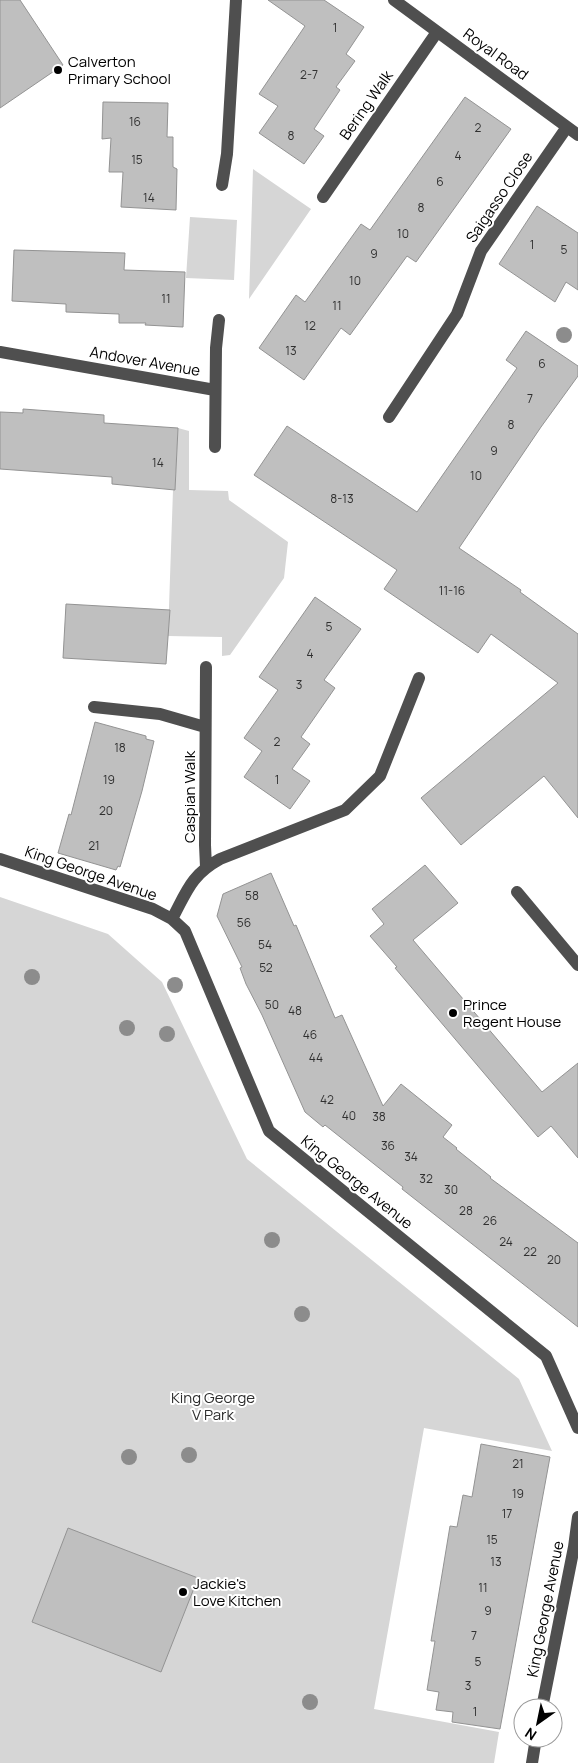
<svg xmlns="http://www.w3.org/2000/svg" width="578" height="1763" viewBox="0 0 578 1763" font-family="Manrope,sans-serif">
	<rect width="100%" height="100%" fill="#fff"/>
	<!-- green -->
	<path fill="#d6d6d6" d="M253 169 311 209 249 299Z
		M190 217 237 220 234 280 186 278Z
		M178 428 189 431V490L228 491 229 500 288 542 284 578 230 655 222 656V637L168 636 173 490 175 489Z
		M0 897 108 934 162 982 247 1159 519 1379 552 1451 424 1428 374 1709 499 1732 494 1763H0Z"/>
	<!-- building -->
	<path fill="#bfbfbf" stroke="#939393" d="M0 0H20L63 65 0 108Z
		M268 0H324L364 27 346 54 355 61 336 87 340 90 314 129 324 136 304 164 259 133 278 106 259 94 305 26Z
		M465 97 511 129 416 262 407 256 350 335 341 328 304 380 259 348 296 295 305 302 361 224 370 230Z
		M103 102 168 103 167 137H173V167L177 169 176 210 121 207 123 172H109L111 138 102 139Z
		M537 206 578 233V290L566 282 555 302 499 264Z
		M14 250 125 253 124 270 185 272 183 327 145 325 146 323H119V314L66 312V304L12 301Z
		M526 331 578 366V376L541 427 459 548 521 590 520 592 578 634V818L544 776 461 845 421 798 558 683 491 634 478 653 384 589 397 570 254 475 287 426 417 512 517 368 506 360Z
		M23 409 104 415V423L178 428 175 490 112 484V477L0 469V412L23 413Z
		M315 597 361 629 324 680 335 688 301 737 310 744 292 769 310 781 290 809 244 777 262 751 244 738 278 690 259 677Z
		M66 604 170 610 166 664 63 658Z
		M95 722 146 736V739L154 741 142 791 120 867 118 866 116 870 58 853 69 814 71 815Z
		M425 865 458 903 413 940 542 1092 578 1063V1158L551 1126 538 1137 395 968 397 967 370 936 384 924 372 909Z
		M271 873 294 926 296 925 335 1018 342 1015 383 1106 401 1084 452 1125 443 1137 457 1148 456 1149 491 1177 490 1178 578 1243V1327L402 1189 403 1187 325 1125 323 1127 305 1112 262 1015 246 984 240 968 242 967 217 916 223 894Z
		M481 1444 550 1457 500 1729 452 1722 453 1712 436 1710 439 1692 427 1690 435 1641H431L450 1526 457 1527 463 1495 472 1497Z
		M68 1528 198 1578 161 1672 32 1622Z"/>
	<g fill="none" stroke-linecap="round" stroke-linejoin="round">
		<!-- minor -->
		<path stroke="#4f4f4f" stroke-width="12" d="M394 0 578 135
			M222 185 227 154 236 0
			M323 197 437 32
			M0 352 215 390
			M389 417 457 314 481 251 567 127
			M215 447 216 348 219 320
			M206 667 205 845 206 867
			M94 707 160 714 205 727
			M0 859 153 909 172 919 185 931 269 1131 546 1356 578 1428
			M517 892 578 965
			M172 919C187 891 191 875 220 859L345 810 380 776 419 678
			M542 1708 574 1547 578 1517
			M532 1763 536 1738"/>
	</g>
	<!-- trees -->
	<g fill="#8c8c8c">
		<circle cx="564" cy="335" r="8"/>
		<circle cx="32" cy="977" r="8"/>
		<circle cx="175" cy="985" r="8"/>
		<circle cx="127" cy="1028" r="8"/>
		<circle cx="167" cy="1034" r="8"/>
		<circle cx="272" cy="1240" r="8"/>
		<circle cx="302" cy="1314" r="8"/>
		<circle cx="189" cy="1455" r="8"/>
		<circle cx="129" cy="1457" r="8"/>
		<circle cx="310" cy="1702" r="8"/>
	</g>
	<!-- markers -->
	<g fill="#000" stroke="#fff" stroke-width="2">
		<circle cx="58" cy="70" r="5"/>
		<circle cx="453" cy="1013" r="5"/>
		<circle cx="183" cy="1592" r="5"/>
	</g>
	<g text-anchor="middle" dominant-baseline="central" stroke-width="4" stroke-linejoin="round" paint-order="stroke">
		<!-- number labels -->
		<g font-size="12" fill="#303030">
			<text x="335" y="27">1</text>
			<text x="309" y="74">2-7</text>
			<text x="135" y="121">16</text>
			<text x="478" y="127">2</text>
			<text x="291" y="135">8</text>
			<text x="458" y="155">4</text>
			<text x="137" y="159">15</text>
			<text x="440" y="181">6</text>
			<text x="149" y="197">14</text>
			<text x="421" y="207">8</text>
			<text x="403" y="233">10</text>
			<text x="532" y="244">1</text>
			<text x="564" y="249">5</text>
			<text x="374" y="253">9</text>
			<text x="355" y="280">10</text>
			<text x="166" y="298">11</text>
			<text x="337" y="305">11</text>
			<text x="310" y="325">12</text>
			<text x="291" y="350">13</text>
			<text x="542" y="363">6</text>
			<text x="530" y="398">7</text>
			<text x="511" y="424">8</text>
			<text x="494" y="450">9</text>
			<text x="158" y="462">14</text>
			<text x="476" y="475">10</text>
			<text x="342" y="498">8-13</text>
			<text x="452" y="590">11-16</text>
			<text x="329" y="626">5</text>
			<text x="310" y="653">4</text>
			<text x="299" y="684">3</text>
			<text x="277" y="741">2</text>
			<text x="120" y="747">18</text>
			<text x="109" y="779">19</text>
			<text x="277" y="779">1</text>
			<text x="106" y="810">20</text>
			<text x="94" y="845">21</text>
			<text x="252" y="895">58</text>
			<text x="244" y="922">56</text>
			<text x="265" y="944">54</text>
			<text x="266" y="967">52</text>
			<text x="272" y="1004">50</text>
			<text x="295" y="1010">48</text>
			<text x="310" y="1034">46</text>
			<text x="316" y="1057">44</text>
			<text x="327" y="1099">42</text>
			<text x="349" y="1115">40</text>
			<text x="379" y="1116">38</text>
			<text x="388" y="1145">36</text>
			<text x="411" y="1156">34</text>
			<text x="426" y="1178">32</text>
			<text x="451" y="1189">30</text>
			<text x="466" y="1210">28</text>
			<text x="490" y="1220">26</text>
			<text x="506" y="1241">24</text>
			<text x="530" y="1251">22</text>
			<text x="554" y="1259">20</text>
			<text x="518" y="1463">21</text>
			<text x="518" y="1493">19</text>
			<text x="507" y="1513">17</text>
			<text x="492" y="1539">15</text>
			<text x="496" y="1561">13</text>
			<text x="483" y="1587">11</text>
			<text x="488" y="1610">9</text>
			<text x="474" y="1635">7</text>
			<text x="478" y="1661">5</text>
			<text x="468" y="1685">3</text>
			<text x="475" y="1711">1</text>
		</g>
		<!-- street labels -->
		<g font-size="15" fill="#000" stroke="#fff">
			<text transform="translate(496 54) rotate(36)">Royal Road</text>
			<text transform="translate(366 105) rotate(-55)">Bering Walk</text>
			<text transform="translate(499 197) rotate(-56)">Saigasso Close</text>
			<text transform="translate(145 361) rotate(10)">Andover Avenue</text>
			<text transform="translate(189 797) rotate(-90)">Caspian Walk</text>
			<text transform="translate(91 873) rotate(19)">King George Avenue</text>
			<text transform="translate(357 1182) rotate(39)">King George Avenue</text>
			<text transform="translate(545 1609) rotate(-79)">King George Avenue</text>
		</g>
		<!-- poi labels -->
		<g font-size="15" fill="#000" stroke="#fff" text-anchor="start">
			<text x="68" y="61">Calverton<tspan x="68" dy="17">Primary School</tspan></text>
			<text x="463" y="1004">Prince<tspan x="463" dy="17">Regent House</tspan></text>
			<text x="193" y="1583">Jackie's<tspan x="193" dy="17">Love Kitchen</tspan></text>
		</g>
		<!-- park labels -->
		<g font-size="15" fill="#2d2d2d" stroke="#fff">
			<text x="213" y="1397">King George<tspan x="213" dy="17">V Park</tspan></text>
		</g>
	</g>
	<!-- north arrow -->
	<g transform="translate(538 1723) rotate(213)"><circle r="24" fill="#ffffff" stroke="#999999"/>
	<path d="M0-4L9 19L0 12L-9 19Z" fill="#000000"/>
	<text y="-8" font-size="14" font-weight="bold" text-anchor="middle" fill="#000000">N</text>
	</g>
</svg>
